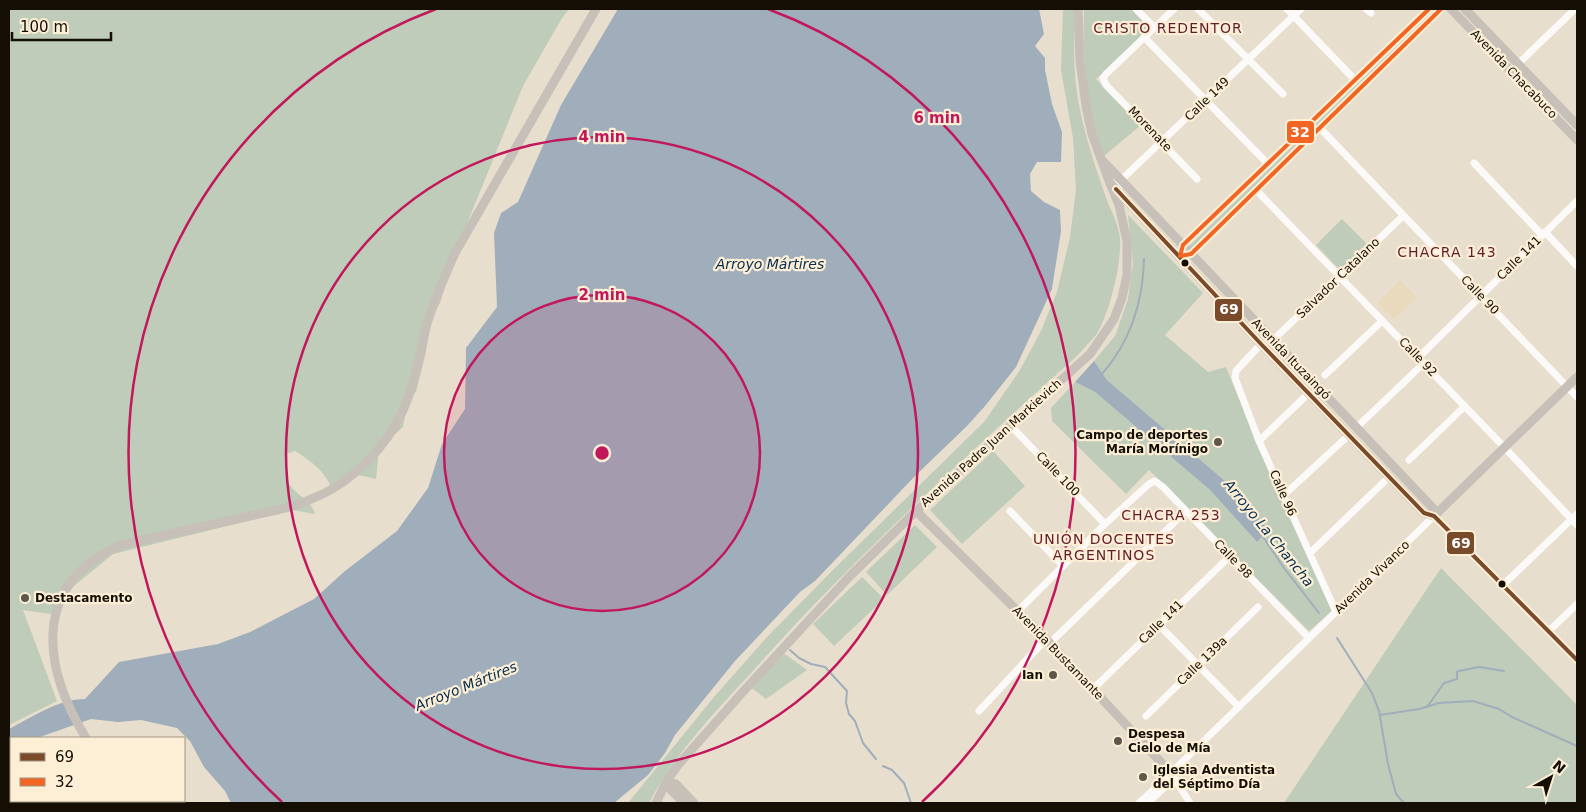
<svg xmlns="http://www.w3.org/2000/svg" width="1586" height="812" viewBox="0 0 1586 812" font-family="'DejaVu Sans',sans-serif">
	<rect width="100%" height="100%" fill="#e8decd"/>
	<!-- built -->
	<path fill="#eadabd" d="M1400 280 1417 297 1394 319 1377 303Z"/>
	<!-- green -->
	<path fill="#beccb9" d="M9 9H569L562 18 523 86 455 253 440 303 428 323 426 352 416 392 408 399 403 427 379 449 376 479 354 474 332 489C325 471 311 461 295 451L286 454C286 463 285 481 292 488 301 498 311 501 315 514L293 510 113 554 74 586 50 614 23 610 57 701 9 725Z
		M1063 9H1075C1074 36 1073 65 1077 93 1082 126 1093 160 1104 192 1109 208 1119 223 1120 239 1122 262 1109 316 1096 335 1090 342 1084 348 1078 355 965 457 852 559 751 673 715 712 673 756 649 803H628L714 697 768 636 836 567 984 422 1020 370 1041 331 1057 292 1070 237 1076 190 1073 138 1061 70Z
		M1084 9H1131L1150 29 1096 79 1141 125 1104 156C1085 108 1083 59 1084 9Z
		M1435 9H1439L1191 250 1188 247Z
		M1128 215 1203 293 1165 335 1208 372 1226 367 1269 472 1333 610 1309 631 1149 470 1126 494 1052 421 1051 408 1075 382 1095 392 1210 490 1257 542 1232 487 1107 380 1094 361 1115 336 1128 299 1133 264Z
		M1342 219 1369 246 1342 272 1316 245Z
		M993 451 1025 486 962 544 930 510Z
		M915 525 937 547 887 595 866 572Z
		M1441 568 1577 705V803H1284Z
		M862 577 884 599 834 646 813 624Z
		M782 652 807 670 766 699 749 686Z
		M11 751V801H70L68 803H9V753Z"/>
	<!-- water -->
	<path fill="#a0aebb" d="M618 9H1039L1044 34 1035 46 1045 58V70L1052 104 1062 132 1061 162H1037L1030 174 1031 191 1044 202 1060 210 1061 231 1052 289 1016 367 985 406 968 425 916 475 815 581 800 592 735 661 675 735 665 753 648 775 614 803H231L225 791 204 767 190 741 177 728 141 720 118 722 91 719 37 738H11V749L9 750V729C32 717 59 699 85 699L119 662 218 644 250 632 314 599 345 571 397 531 428 488 442 444 465 409 466 348 497 307 494 233 501 213 518 202 561 105Z
		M1094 361 1107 380 1232 487 1268 530 1257 542 1210 490 1095 392 1075 382Z"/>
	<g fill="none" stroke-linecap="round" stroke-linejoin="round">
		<!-- stream -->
		<path stroke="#a0aebb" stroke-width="2" d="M1102 374C1130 342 1143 301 1144 259
			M1261 534 1284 568 1319 613
			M1337 638 1372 693 1379 711 1388 764 1396 794 1404 803
			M790 650 799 658 811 664 825 667 847 691 846 703 849 714 855 721 863 743 876 759
			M1427 707 1444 683 1457 679V672L1459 671 1479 667 1504 671
			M1380 715 1419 709 1439 703 1473 701 1499 709 1512 717 1577 746
			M883 766 892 770 904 783 911 803"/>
		<!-- minor -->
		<path stroke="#fcfaf8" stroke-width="7" d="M1136 9 1154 27
			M1174 9 1106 74 1103 78 1106 85 1197 179
			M1198 9 1283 94
			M1287 9 1355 80
			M1366 9 1371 13
			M1429 9 1183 245 1180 256 1191 254 1441 9
			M1144 37 1268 164
			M1518 64 1575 9
			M1320 128 1577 397
			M1474 163 1542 235
			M1257 191 1505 448 1577 525
			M1119 192V184L1121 180 1301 9
			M1545 232 1577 266
			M1418 358 1577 201
			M1325 375 1382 321
			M1010 425 1105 524
			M1356 428 1424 363
			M1259 441 1309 393
			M1409 460 1465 406
			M1284 495 1349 435
			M1010 511 1063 566
			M1310 553 1389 477
			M1503 585 1577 514
			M1018 611 1105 524 1149 484 1155 481 1163 487 1309 638
			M1336 612 1259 441 1235 378 1236 371 1261 344 1273 340 1403 216
			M1159 625 1239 707
			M1549 631 1577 604
			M1050 643 1186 511
			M1093 689 1230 556
			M979 711 1046 639
			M1146 716 1258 607
			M1171 773 1190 803
			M1139 803 1166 778 1169 779
			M1148 803 1170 782 1171 773 1434 516 1577 660"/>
		<!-- major -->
		<path stroke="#c6c0b8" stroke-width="9" d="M1451 9 1577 140
			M1465 9 1577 125
			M1103 161 1433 508 1434 516
			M1113 186 1261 344 1424 513 1434 516
			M916 511 1046 639 1171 773
			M1434 516 1577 377
			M86 738C42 666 31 584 121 545L290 507C304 502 319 497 332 489 366 469 395 435 408 398 417 374 421 349 427 324 434 300 445 276 455 253L596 9
			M666 782 676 784 694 803
			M666 782 671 790 684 803
			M149 801 152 803
			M656 803 666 782 678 765 740 695 848 578 916 511 1090 354 1114 319 1122 298 1127 275V241L1119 205 1109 181 1092 134 1086 106 1080 61 1078 9"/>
		<!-- bus-1 casing -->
		<g stroke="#fdefd6" stroke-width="8">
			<path id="bus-1" d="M1116 189 1261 344 1424 513 1434 516 1577 660"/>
		</g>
		<!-- bus-2 casing -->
		<g stroke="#fdefd6" stroke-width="8">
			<path id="bus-2" d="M1429 9 1183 245 1180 256 1191 254 1441 9"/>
		</g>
		<!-- bus-1 -->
		<use href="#bus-1" stroke="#7a4b2a" stroke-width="4"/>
		<!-- bus-2 -->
		<use href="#bus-2" stroke="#f26522" stroke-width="4"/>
	</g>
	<!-- distance rings -->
	<circle cx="602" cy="453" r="158" fill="#c2185b" fill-opacity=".12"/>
	<g fill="none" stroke="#c2185b" stroke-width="2.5">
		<circle cx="602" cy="453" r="158"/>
		<circle cx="602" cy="453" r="316"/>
		<path d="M282 802A474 474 0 0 1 436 9M768 9A474 474 0 0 1 922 802"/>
	</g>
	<!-- markers -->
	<g fill="#140e04" stroke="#fdefd6" stroke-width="2">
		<circle cx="1185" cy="263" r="4.5"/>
		<circle cx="1502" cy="584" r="4.5"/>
	</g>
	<g fill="#5e574a" stroke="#fdefd6" stroke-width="2">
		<circle cx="1218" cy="442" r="5"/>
		<circle cx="25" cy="598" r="5"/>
		<circle cx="1053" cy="675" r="5"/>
		<circle cx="1118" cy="741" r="5"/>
		<circle cx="1143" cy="777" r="5"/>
	</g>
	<g text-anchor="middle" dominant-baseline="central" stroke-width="4.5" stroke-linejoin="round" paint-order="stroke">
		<!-- street labels -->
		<g font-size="12" fill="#140e04" stroke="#fdefd6">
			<text transform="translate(1514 74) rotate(46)">Avenida Chacabuco</text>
			<text transform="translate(1207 99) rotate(-44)">Calle 149</text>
			<text transform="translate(1150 129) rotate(46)">Morenate</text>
			<text transform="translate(1519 258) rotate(-45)">Calle 141</text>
			<text transform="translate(1338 278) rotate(-44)">Salvador Catalano</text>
			<text transform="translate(1480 295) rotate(46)">Calle 90</text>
			<text transform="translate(1418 357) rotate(46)">Calle 92</text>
			<text transform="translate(1291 359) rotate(46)">Avenida Ituzaingó</text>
			<text transform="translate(991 443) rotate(-42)">Avenida Padre Juan Markievich</text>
			<text transform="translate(1058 474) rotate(46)">Calle 100</text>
			<text transform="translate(1283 493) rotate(66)">Calle 96</text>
			<text transform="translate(1233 559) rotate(46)">Calle 98</text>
			<text transform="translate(1372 577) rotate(-44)">Avenida Vivanco</text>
			<text transform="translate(1161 622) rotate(-44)">Calle 141</text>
			<text transform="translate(1058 653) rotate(46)">Avenida Bustamante</text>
			<text transform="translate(1202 661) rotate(-44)">Calle 139a</text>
		</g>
		<!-- poi labels -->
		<g font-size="12" font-weight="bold" fill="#140e04" stroke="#fdefd6" text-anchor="start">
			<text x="1208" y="435" text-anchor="end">Campo de deportes<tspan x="1208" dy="14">María Morínigo</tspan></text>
			<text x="35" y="598">Destacamento</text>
			<text x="1043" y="675" text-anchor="end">Ian</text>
			<text x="1128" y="734">Despesa<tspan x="1128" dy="14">Cielo de Mía</tspan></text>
			<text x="1153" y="770">Iglesia Adventista<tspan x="1153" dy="14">del Séptimo Día</tspan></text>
		</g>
		<!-- neighbourhood labels -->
		<g font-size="14" letter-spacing="1" fill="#621c2c" stroke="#fdefd6">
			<text x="1168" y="28">CRISTO REDENTOR</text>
			<text x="1447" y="252">CHACRA 143</text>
			<text x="1171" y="515">CHACRA 253</text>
			<text x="1104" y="539">UNIÓN DOCENTES<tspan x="1104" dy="16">ARGENTINOS</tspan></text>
		</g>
		<!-- water labels -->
		<g font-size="14" font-style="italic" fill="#042c4f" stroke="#fdefd6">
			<text x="770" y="264">Arroyo Mártires</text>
			<text transform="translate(1269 533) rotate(51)">Arroyo La Chancha</text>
			<text transform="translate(466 686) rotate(-22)">Arroyo Mártires</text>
		</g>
	</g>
	<circle cx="602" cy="453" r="8" fill="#c2185b" stroke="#fdefd6" stroke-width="2.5"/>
	<g font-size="15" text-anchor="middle" font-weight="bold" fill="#c2185b" stroke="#fdefd6" stroke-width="4.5" stroke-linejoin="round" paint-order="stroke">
		<text x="937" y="123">6 min</text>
		<text x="602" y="142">4 min</text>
		<text x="602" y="300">2 min</text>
	</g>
	<g stroke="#fdefd6" stroke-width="2">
		<rect x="1286" y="120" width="29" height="24" rx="5" fill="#f26522"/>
		<rect x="1214" y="298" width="29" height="24" rx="5" fill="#7a4b2a"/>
		<rect x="1446" y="531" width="29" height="24" rx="5" fill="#7a4b2a"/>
	</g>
	<g font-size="14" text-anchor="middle" font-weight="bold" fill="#fff">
		<text x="1300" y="137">32</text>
		<text x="1229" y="314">69</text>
		<text x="1461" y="548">69</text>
	</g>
	<!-- border -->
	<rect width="1586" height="812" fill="none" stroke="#140e04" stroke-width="20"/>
	<!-- legend -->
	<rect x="10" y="737" width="175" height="65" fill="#fdefd6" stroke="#a09582"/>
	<rect x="20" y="753" width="25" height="8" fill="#7a4b2a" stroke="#a09582"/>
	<text x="55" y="762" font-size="15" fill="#140e04">69</text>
	<rect x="20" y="778" width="25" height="8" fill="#f26522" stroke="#a09582"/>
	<text x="55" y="787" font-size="15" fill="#140e04">32</text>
	<!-- north arrow -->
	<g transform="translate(1551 777) rotate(39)" stroke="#fdefd6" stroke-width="4" paint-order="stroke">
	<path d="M0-4L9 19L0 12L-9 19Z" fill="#140e04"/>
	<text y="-8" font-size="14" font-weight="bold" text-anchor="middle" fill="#140e04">N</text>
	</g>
	<!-- scale -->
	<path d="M12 32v8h99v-8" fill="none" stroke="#140e04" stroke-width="2.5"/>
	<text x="20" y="32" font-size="15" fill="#140e04" stroke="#fdefd6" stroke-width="4" paint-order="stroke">100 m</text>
</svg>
